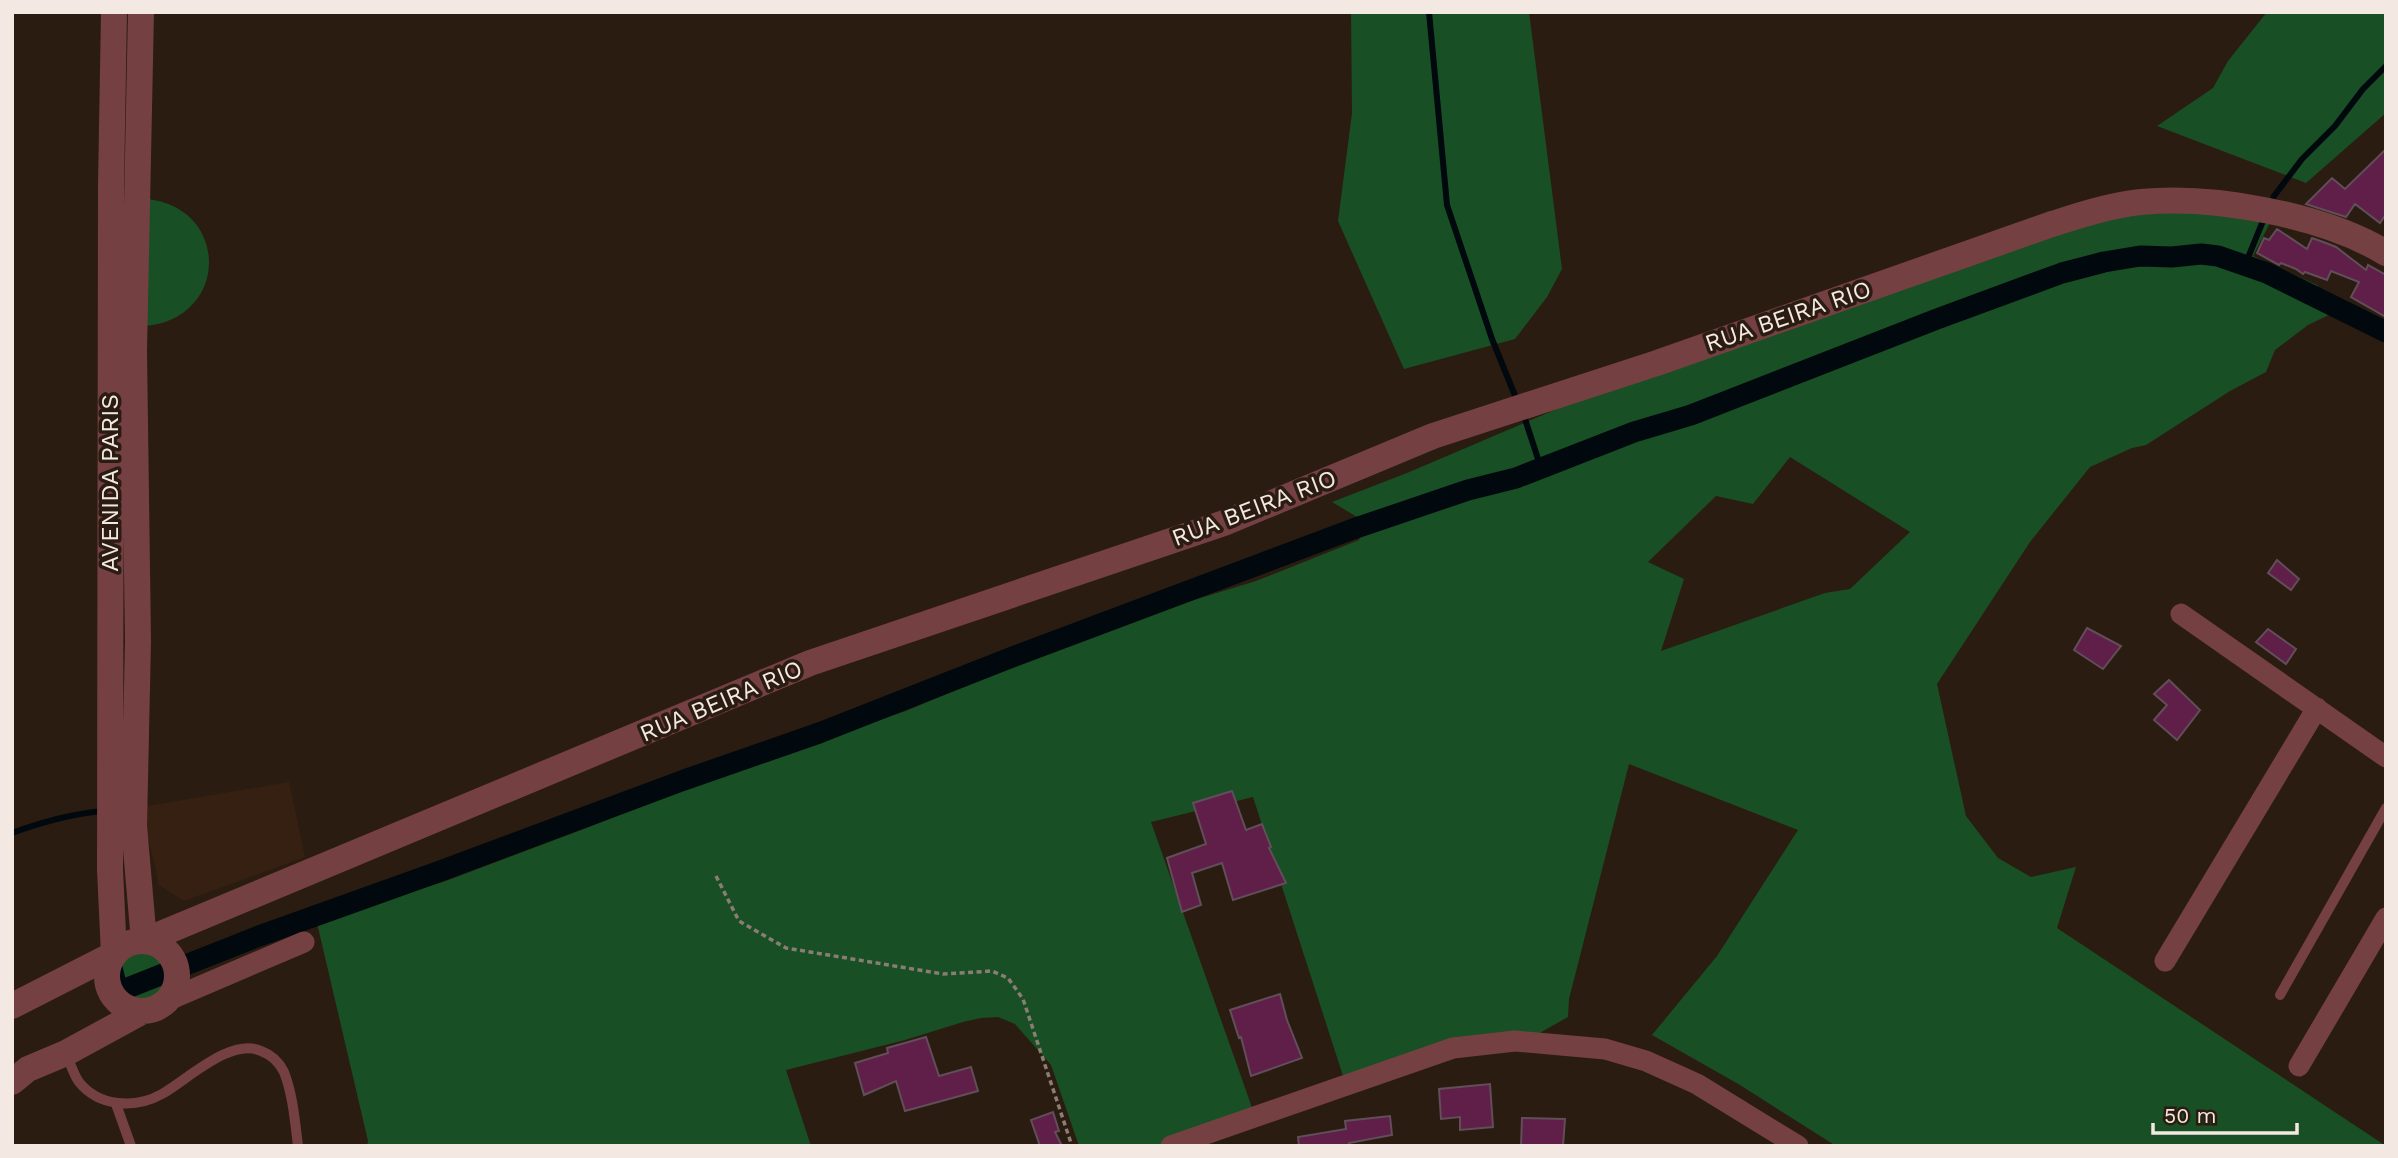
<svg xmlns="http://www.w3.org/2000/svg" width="2398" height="1158" viewBox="0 0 2398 1158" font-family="'Work Sans',sans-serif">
	<rect width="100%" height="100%" fill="#2b1c11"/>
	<!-- built -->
	<path fill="#362012" d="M289 782 305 857 184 901 159 885 141 807Z"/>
	<!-- green -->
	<path fill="#184f24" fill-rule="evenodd" d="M1351 12H1529L1562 269 1547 297 1515 339 1404 369 1338 221 1352 113Z
		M2267 12H2386V113L2306 183 2157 126 2213 88 2228 61Z
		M147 199C231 208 229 319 145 326Z
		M2142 210 2193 211 2271 221 2253 256 2317 285 2335 312 2308 325 2275 350 2266 372 2230 391 2146 445 2132 448 2090 467 2030 542 1937 684 1966 816 1998 858 2031 877 2076 867 2057 928 2386 1146H1836L1740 1085 1652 1035 1717 956 1798 830 1629 764 1569 999 1568 1017 1527 1040 1344 1079 1253 797 1151 822 1255 1116 1187 1146H1079L1051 1065 1015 1024 998 1017 981 1018 963 1022 905 1040 786 1070 811 1146H367L368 1141 317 923 339 914 446 881 589 827 761 758 836 735 906 711 1031 658 1148 614 1256 581 1359 540 1363 530 1355 523 1362 520 1332 502 1407 473 1578 400 1928 273ZM1790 457 1910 532 1850 589 1825 593 1661 651 1684 579 1648 562 1716 496 1753 504Z
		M118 977a24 24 0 1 1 48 0a24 24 0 1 1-48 0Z"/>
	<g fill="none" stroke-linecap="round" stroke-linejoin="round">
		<!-- stream -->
		<path stroke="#01090e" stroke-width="6" d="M1429 12 1447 205 1492 339 1518 403
			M2270 206 2274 196 2302 159 2335 126 2363 89 2386 66
			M2245 265 2265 216
			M1523 413 1541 468
			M12 833C42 822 71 814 102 811
			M118 961 125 989"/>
		<!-- canal -->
		<path stroke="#01090e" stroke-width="21" d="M125 989 259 936 435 873 684 780 819 733 1015 656 1353 529 1468 490 1516 478 1634 432 1691 415 1937 319 2062 273 2104 262 2140 256 2172 257 2201 254 2218 256 2267 273 2386 332"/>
	</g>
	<!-- building -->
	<path fill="#5f1f49" stroke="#614e59" stroke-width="2" d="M2386 149V214L2380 223 2355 204 2346 217 2306 204 2332 178 2345 189Z
		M2277 229 2307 249 2312 238 2326 243 2336 247 2366 270 2368 265 2386 275V317L2351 297 2359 282 2331 271 2327 280 2305 272 2303 274 2296 269 2281 263 2279 265 2257 253 2264 238 2269 240Z
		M2277 560 2299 579 2291 590 2268 573Z
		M2087 628 2121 646 2103 669 2074 650Z
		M2268 629 2296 649 2286 664 2256 642Z
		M2169 680 2200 710 2177 740 2154 720 2167 705 2154 694Z
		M1232 791 1246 830 1262 824 1271 847 1269 848 1286 883 1233 900 1222 863 1192 873 1201 905 1182 912 1167 858 1206 844 1193 803Z
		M1280 994 1287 1020 1302 1058 1251 1076 1241 1037 1239 1038 1230 1010Z
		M926 1037 939 1076 971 1067 978 1091 905 1111 896 1081 864 1095 855 1063 888 1053 887 1048Z
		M1490 1084 1493 1127 1460 1130V1117L1441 1119 1439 1089Z
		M1053 1112 1059 1131 1055 1132 1062 1146H1040L1031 1120Z
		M1390 1116 1392 1135 1349 1143V1146H1299L1298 1137 1346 1129 1345 1121Z
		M1522 1118 1565 1119 1563 1146H1521Z"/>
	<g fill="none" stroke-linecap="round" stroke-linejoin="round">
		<!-- path -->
		<path stroke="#8a7d74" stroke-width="3.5" stroke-dasharray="5 3.5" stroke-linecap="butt" d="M716 876 739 921 786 948 943 974 992 971 1008 978 1023 999 1072 1146"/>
		<!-- service -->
		<path stroke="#754042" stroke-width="10" d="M2280 995 2386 808
			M66 1053C70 1062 73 1074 79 1082 99 1107 135 1109 162 1094 187 1080 231 1037 261 1051 272 1055 279 1062 284 1072 293 1095 295 1122 298 1146
			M116 1104 131 1146"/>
		<!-- minor -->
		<path stroke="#754042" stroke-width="21" d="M2181 614 2386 757
			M2165 961 2317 708
			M166 1001 304 942
			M2299 1066 2386 918
			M1171 1146 1453 1048 1515 1041 1605 1049 1646 1061 1697 1084 1798 1146"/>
		<!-- tertiary -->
		<path stroke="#754042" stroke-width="26" d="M114 12 111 185 110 870 114 954
			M141 12 134 351 138 641 134 826 144 941
			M144 941 810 663 1224 523 1433 436 1657 363 2052 224C2081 215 2111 205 2141 202 2214 195 2323 215 2386 253
			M107 976a35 35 0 1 1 70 0a35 35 0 1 1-70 0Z
			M12 1006 114 954
			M12 1082 28 1069 66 1053 143 1011"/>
	</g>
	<g text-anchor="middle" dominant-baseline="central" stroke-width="7" stroke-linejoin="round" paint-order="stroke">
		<!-- street labels -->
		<g font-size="24" fill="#f4e9e2" stroke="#2b1c11">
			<text transform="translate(1788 316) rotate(-19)">RUA BEIRA RIO</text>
			<text transform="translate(110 483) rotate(-90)">AVENIDA PARIS</text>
			<text transform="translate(1254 508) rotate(-21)">RUA BEIRA RIO</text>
			<text transform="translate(721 701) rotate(-23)">RUA BEIRA RIO</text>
		</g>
	</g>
	<!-- border -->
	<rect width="2398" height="1158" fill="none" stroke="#f4e9e2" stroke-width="28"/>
	<!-- scale -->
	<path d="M2153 1123v10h144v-10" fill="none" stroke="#f4e9e2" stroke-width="3.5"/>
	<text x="2164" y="1123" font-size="21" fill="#f4e9e2" stroke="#2b1c11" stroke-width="5" paint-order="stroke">50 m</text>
</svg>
